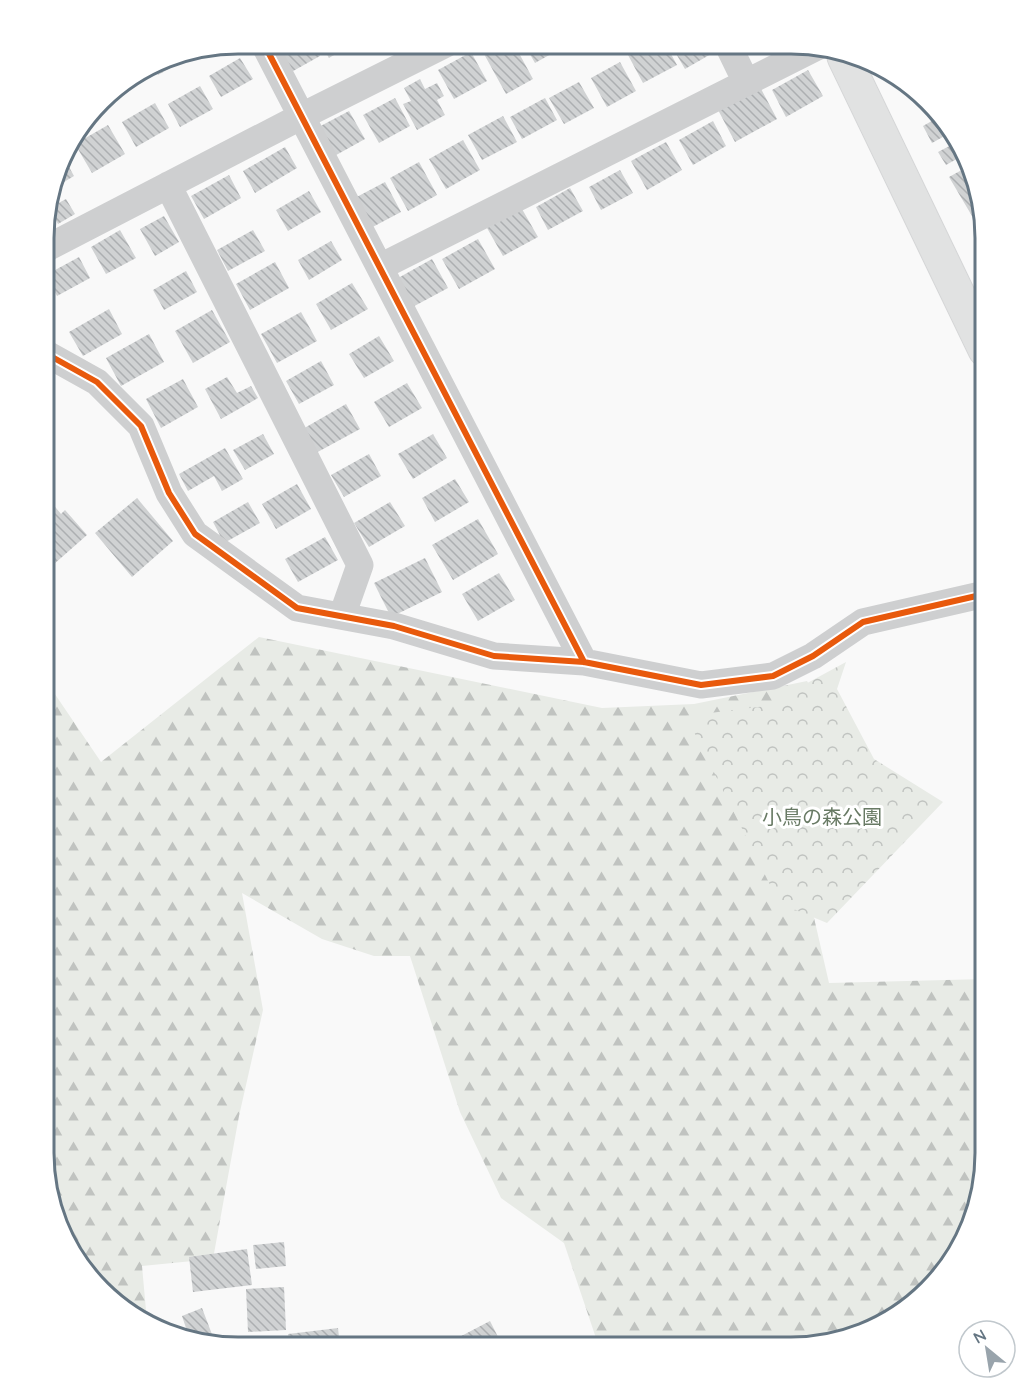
<svg xmlns="http://www.w3.org/2000/svg" width="1029" height="1391" viewBox="0 0 1029 1391" font-family="Quicksand,'Noto Sans JP',sans-serif">
	<defs>
		<pattern id="forest-firs" width="22" height="20" patternUnits="userSpaceOnUse" patternTransform="scale(1.5)"><rect width="22" height="20" fill="#e8ebe6"/><path d="M5 1l3.5 6h-7zM16 11l3.5 6h-7z" fill="#c0c3c0"/></pattern>
		<pattern id="park-crowns" width="20" height="18" patternUnits="userSpaceOnUse" patternTransform="scale(1.5)"><rect width="20" height="18" fill="#e8ebe6"/><path d="M2 6a3 3 0 1 1 6 0M12 15a3 3 0 1 1 6 0" fill="none" stroke="#c0c3c0"/></pattern>
		<pattern id="building-back-hatch" width="6" height="6" patternUnits="userSpaceOnUse" patternTransform="scale(1.5)"><rect width="6" height="6" fill="#d0d2d3"/><path d="M-1 5l2 2M0 0l6 6M5-1l2 2" fill="none" stroke="#acafb1"/></pattern>
	</defs>
	<rect width="100%" height="100%" fill="#f9f9f9"/>
	<!-- forest -->
	<path fill="url(#forest-firs)" d="M259 637 602 708 694 704 807 681 873 793 812 909 829 983 985 979V1166L952 1261 877 1327 791 1347H599L564 1243 501 1198 460 1112 410 956H374L322 939 242 893 263 1010 239 1116 213 1259 142 1266 147 1321 130 1314 64 1239 44 1153V678L101 762Z"/>
	<!-- park -->
	<path fill="url(#park-crowns)" d="M846 662 837 689 874 759 943 802 827 923 779 903 686 716 765 706Z"/>
	<!-- building -->
	<path fill="url(#building-back-hatch)" d="M290 44H314L320 56 286 75 273 53Z
		M321 44H352L329 58Z
		M503 44H514L533 79 506 94 484 54Z
		M524 44H569L535 63Z
		M646 45H666L677 65 643 83 628 55Z
		M671 45H715L718 50 685 69Z
		M214 48 200 56 197 50Z
		M185 52 188 58 158 75 153 67 175 54Z
		M471 52 487 81 454 99 438 70Z
		M240 58 253 79 221 97 209 76Z
		M620 62 636 91 607 107 591 78Z
		M808 70 823 96 786 117 772 90Z
		M420 79 425 89 437 83 444 96 437 100 445 115 417 130 403 104 411 101 404 88Z
		M579 82 594 108 564 124 549 98Z
		M759 85 777 119 735 142 717 108Z
		M200 86 213 109 180 127 168 104Z
		M395 98 410 126 379 143 363 115Z
		M545 98 557 120 522 139 510 117Z
		M155 103 169 128 136 147 122 122Z
		M349 111 365 139 329 159 313 130Z
		M503 116 517 142 482 160 468 135Z
		M937 118 950 133 932 143 923 126Z
		M713 121 726 146 693 165 679 140Z
		M108 125 125 154 92 173 75 144Z
		M463 140 480 170 446 189 429 159Z
		M666 142 682 170 647 190 631 161Z
		M955 143 962 156 946 165 938 152Z
		M285 147 297 168 255 193 243 171Z
		M64 158 74 176 54 188 59 171Z
		M419 162 437 195 408 211 390 178Z
		M969 166 979 212 972 216 949 177Z
		M620 170 633 193 601 210 589 187Z
		M229 175 241 198 204 219 191 196Z
		M385 182 401 212 367 230 351 200Z
		M570 188 583 211 548 230 536 207Z
		M309 191 321 212 288 231 276 210Z
		M66 199 75 214 58 224 49 208Z
		M522 209 538 237 503 256 487 228Z
		M164 216 179 242 155 256 140 229Z
		M120 230 136 258 106 274 91 247Z
		M253 230 265 251 228 271 217 250Z
		M478 239 495 269 459 289 442 259Z
		M331 241 342 260 309 280 298 260Z
		M79 257 90 278 57 296 46 275Z
		M432 259 448 288 407 310 391 282Z
		M275 262 289 288 250 310 236 284Z
		M186 271 197 292 164 310 153 290Z
		M352 283 368 309 331 330 316 304Z
		M109 309 122 334 83 356 69 332Z
		M212 310 230 342 193 363 175 331Z
		M301 312 317 341 277 363 261 334Z
		M149 334 164 362 121 386 106 358Z
		M379 336 394 361 364 378 349 354Z
		M321 361 334 385 299 404 286 381Z
		M227 377 237 393 251 386 258 398 221 419 205 389Z
		M183 379 198 407 161 428 146 399Z
		M407 383 422 408 389 427 374 402Z
		M346 404 360 429 314 454 301 430Z
		M263 434 274 454 245 470 233 450Z
		M433 434 447 458 413 479 398 454Z
		M225 448 243 479 222 491 214 476 188 491 179 474Z
		M369 454 381 476 344 497 331 475Z
		M455 479 469 502 435 522 422 498Z
		M45 482 53 492 47 497 61 514 65 510 87 535 45 572Z
		M297 484 311 509 276 529 262 504Z
		M137 498 173 541 132 577 95 533Z
		M248 502 260 523 224 543 213 522Z
		M390 502 405 526 369 547 354 523Z
		M478 519 498 554 453 580 432 545Z
		M325 537 338 560 298 582 285 559Z
		M425 558 442 592 391 617 374 583Z
		M499 573 515 600 478 621 462 594Z
		M284 1242 286 1266 256 1269 253 1245Z
		M247 1249 252 1285 193 1292 189 1257Z
		M284 1287 286 1330 248 1332 246 1289Z
		M202 1308 213 1337 201 1341 189 1337 182 1316Z
		M490 1321 503 1347H448L446 1344Z
		M338 1328 340 1346H290L288 1334Z"/>
	<g fill="none" stroke-linecap="round" stroke-linejoin="round">
		<!-- secondary casing -->
		<g stroke="#d5d6d7" stroke-width="35">
			<path id="secondary" d="M844 57 985 350"/>
		</g>
		<!-- street -->
		<path stroke="#cecfd0" stroke-width="27" d="M264 44 584 662
			M728 45 746 82
			M168 185 360 565 342 616
			M45 249 302 116 446 44
			M380 267 819 46
			M45 353 97 382 141 426 169 493 195 534 297 608 394 626 494 656 584 662 701 685 773 676 813 656 863 622 985 594"/>
		<!-- secondary -->
		<use href="#secondary" stroke="#e1e2e2" stroke-width="33"/>
		<!-- cycleway casing -->
		<g stroke="#fff" stroke-width="10">
			<path id="cycleway" d="M264 44 584 662
				M45 353 97 382 141 426 169 493 195 534 297 608 394 626 494 656 584 662 701 685 773 676 813 656 863 622 985 594"/>
		</g>
		<!-- cycleway -->
		<use href="#cycleway" stroke="#e8590c" stroke-width="6"/>
	</g>
	<g text-anchor="middle" dominant-baseline="central" stroke-width="6" stroke-linejoin="round" paint-order="stroke">
		<!-- park labels -->
		<g font-size="20" fill="#687a64" stroke="#fff">
			<text x="822" y="816">小鳥の森公園</text>
		</g>
	</g>
	<!-- crop -->
	<path d="M0 0H1029V1391H0ZM238 54H791A184 184 0 0 1 975 238V1153A184 184 0 0 1 791 1337H238A184 184 0 0 1 54 1153V238A184 184 0 0 1 238 54Z" fill="#fff" fill-rule="evenodd"/>
	<path fill="none" stroke="#657683" stroke-width="3" d="M238 54H791A184 184 0 0 1 975 238V1153A184 184 0 0 1 791 1337H238A184 184 0 0 1 54 1153V238A184 184 0 0 1 238 54Z"/>
	<!-- north arrow -->
	<g transform="translate(987 1349) rotate(330)"><circle r="28" fill="#ffffff" stroke="#c1c8cd" stroke-width="1.5"/>
	<path d="M0-4.5L10 22L0 15L-10 22Z" fill="#99a4ac"/>
	<text y="-9" font-size="16" font-weight="bold" text-anchor="middle" fill="#657683">N</text>
	</g>
</svg>
